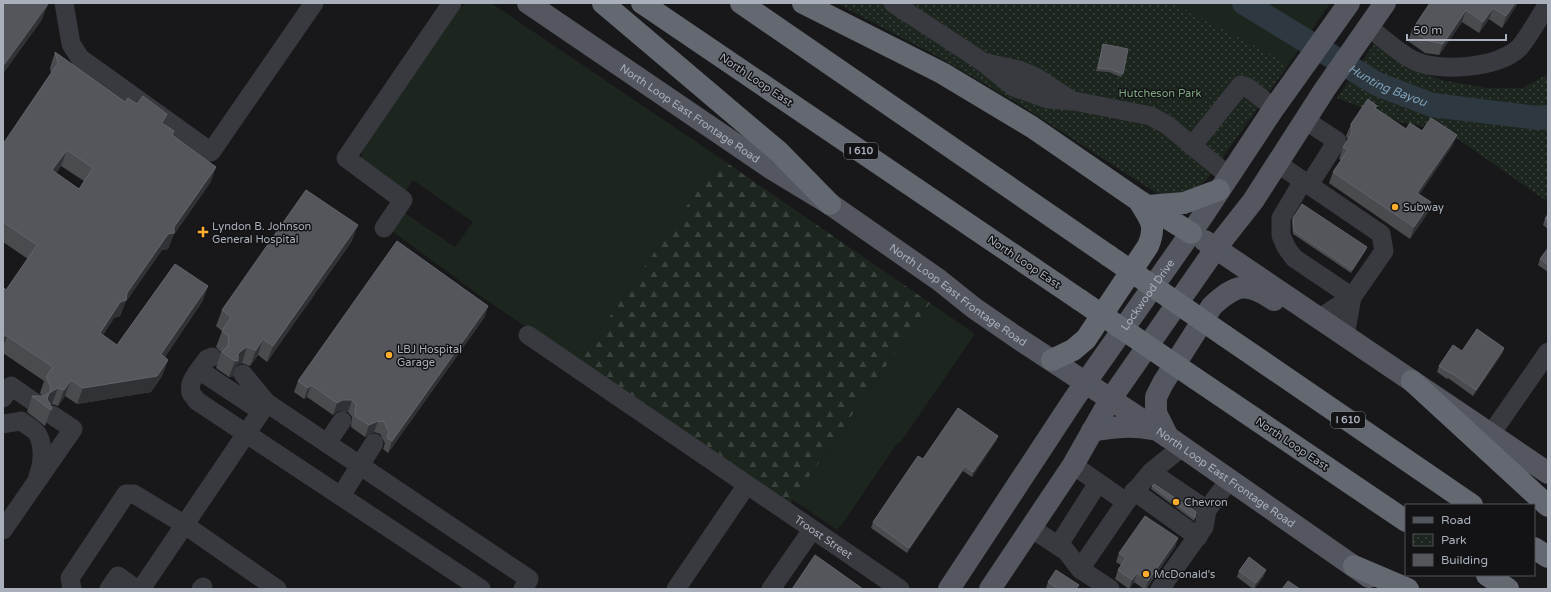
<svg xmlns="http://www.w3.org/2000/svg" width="1551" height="592" viewBox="0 0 1551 592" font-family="'Varela Round',sans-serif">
	<defs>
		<pattern id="forest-firs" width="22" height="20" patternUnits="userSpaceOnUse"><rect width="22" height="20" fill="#1d261e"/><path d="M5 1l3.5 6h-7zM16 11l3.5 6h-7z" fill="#3b433d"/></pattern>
		<pattern id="park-dots" width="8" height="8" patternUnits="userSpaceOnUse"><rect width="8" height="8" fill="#1d261e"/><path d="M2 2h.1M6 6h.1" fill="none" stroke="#3b433d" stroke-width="1.8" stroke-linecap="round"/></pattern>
	</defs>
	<rect width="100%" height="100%" fill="#18181a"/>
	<!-- grass -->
	<path fill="#1d261e" d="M467 3H491L720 158 578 362 479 295 388 228 403 212 455 247 473 222 413 180 405 192 362 159V147L457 10Z
		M1173 3H1330L1289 64Z
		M930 303 975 334 902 440 896 445 843 523 837 530 793 500Z"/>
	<!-- forest -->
	<path fill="url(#forest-firs)" d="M720 158 930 303 788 507 578 362Z"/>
	<!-- park -->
	<path fill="url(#park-dots)" d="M836 3H1173L1289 64 1208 178 1190 196 1164 198 1016 102 933 54Z
		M1374 44 1408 64 1441 80 1487 88H1523L1548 74V202L1445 130 1399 122 1337 98Z"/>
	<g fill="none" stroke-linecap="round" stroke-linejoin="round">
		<!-- river -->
		<path stroke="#2d3840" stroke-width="24" id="s1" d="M1244 3 1377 84 1432 105 1538 118 1548 117"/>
		<!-- minor -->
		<g stroke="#393a40" stroke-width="19">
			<path d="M64 3 71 44 80 58 211 152 314 3"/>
			<path d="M893 3 983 62 1014 87 1048 99 1074 101 1151 116 1167 125 1229 176"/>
			<path d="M1368 27C1382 37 1397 52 1413 60 1438 73 1498 68 1519 48 1529 37 1539 17 1548 4"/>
			<path d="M986 63 1019 70 1037 78 1071 100"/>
			<path d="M1192 146 1241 85 1247 87 1274 108"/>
			<path d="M1277 163 1309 185 1337 141 1305 120"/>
			<path d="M1303 181 1281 218V235L1286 247 1294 258 1352 297"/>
			<path d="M1309 185 1381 234 1384 251 1352 297 1320 318"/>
			<path d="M384 228 403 200 346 158 452 3"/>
			<path id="s2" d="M528 335 900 589"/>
			<path d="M1345 336 1352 297"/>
			<path d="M196 374 207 359 212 357"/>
			<path d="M243 374 267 403"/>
			<path d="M3 398 11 386 34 402"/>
			<path d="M261 411 202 372C193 375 189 384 191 393L197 401 481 589"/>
			<path d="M3 424 21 421C26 425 36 430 38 435 44 447 43 464 38 476"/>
			<path d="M1491 434 1548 352"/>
			<path d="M327 443 342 421"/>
			<path d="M1073 465 1126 502 1151 472 1182 447"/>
			<path d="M1151 472 1207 510 1230 479"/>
			<path d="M1134 491 1198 537"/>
			<path d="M341 496 374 443"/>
			<path d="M1031 528 1066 551 1080 569 1110 589"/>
			<path d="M3 530 73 429 52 415"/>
			<path d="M1058 546 1098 483"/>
			<path d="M1080 569 1126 502"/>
			<path d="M72 589 70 578 126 494H134L185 525 277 589"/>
			<path d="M109 589 118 576 136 589"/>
			<path d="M141 589 267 403 529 579 523 589"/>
			<path d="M201 589 203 587"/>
			<path d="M676 589 746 486"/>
			<path d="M771 589 812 530"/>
			<path d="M1160 589 1204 527 1207 510"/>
		</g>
		<!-- major -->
		<g stroke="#54575f" stroke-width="22">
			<path id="s3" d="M528 3 769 167 830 204 939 280 974 308 1016 337 1168 437 1369 577"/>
			<path d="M1205 241 1548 473"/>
			<path d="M1092 431C1113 427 1131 425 1152 429"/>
			<path d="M1168 437 1156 413V397L1163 383 1212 306C1236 284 1247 281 1274 300"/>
			<path id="s4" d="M949 589 1074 399 1202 217 1274 108 1349 3"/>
			<path d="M990 589 1073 465 1110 400 1216 248 1253 201 1325 89 1385 3"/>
		</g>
		<!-- highway -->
		<path stroke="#646871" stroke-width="22" d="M603 3 779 152 830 204
			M642 3 1080 300
			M741 3 1109 256
			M803 3 942 73 1032 127 1138 200 1191 233
			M1148 206 1184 203 1219 190
			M1225 336 1472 505
			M1052 360 1073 350 1086 339 1148 246C1157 225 1150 219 1139 201
			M1196 379 1406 521
			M1412 381 1548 506
			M1534 548 1548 557
			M1354 566 1408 589
			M1487 575 1508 589"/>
		<!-- highway-bridge -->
		<path stroke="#646871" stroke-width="22" d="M1109 256 1225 336
			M1080 300 1196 379"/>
	</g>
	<!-- wall -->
	<path fill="#494b4f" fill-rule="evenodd" d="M1428 3H1518L1502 28 1489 19 1479 33 1462 22 1439 55 1425 53 1408 41 1412 30 1429 4Z
		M1103 44 1123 74 1121 77 1109 72 1096 71Z
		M55 52 125 102 163 124 172 135 216 167 210 183 173 236 168 249 162 250 125 303 120 316 114 318 103 335 117 345 208 286 202 302 165 357 168 360 162 376 151 392 77 404 65 396 58 406 52 404 50 405 52 408 45 426 27 412 32 396H42L40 393 44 381 3 353V287L6 290 28 259 3 242V144L51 73 50 68ZM61 166 84 181 79 189 56 173Z
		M1376 109 1406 129 1457 135 1452 146 1419 195 1431 202 1427 214 1410 239 1329 183 1333 172 1341 160 1339 159 1343 147 1348 140 1346 136 1351 124Z
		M1548 214V229L1543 225 1545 219Z
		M1293 218 1366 250 1351 273 1293 234 1292 221Z
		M352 241 267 362 258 355 250 366 242 363 237 365 233 377H229L216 368 221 352 216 347 222 331 216 326 222 310Z
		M1548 248V272L1538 265 1540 259Z
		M488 306 484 318 388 453 383 449 385 443 380 434 374 432 365 437 351 427 352 417 348 412 338 411 333 415 307 397 304 399 294 392 298 381Z
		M1504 348 1502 354 1473 396 1448 378 1447 379 1437 372 1439 366 1462 351Z
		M998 436 996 441 972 477 963 471 907 553 871 528 873 522 923 459Z
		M1152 486 1195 518 1194 521 1151 489Z
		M1178 538 1175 547 1146 589H1144L1134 582 1129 589 1115 579 1118 570 1121 565 1116 562 1119 553Z
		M1239 571 1264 576 1254 589H1253L1237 577Z
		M1048 582 1078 589H1048L1046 588Z"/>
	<!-- shaded-wall -->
	<path fill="#313235" d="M1515 3H1518L1502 28 1506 16Z
		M48 4 42 20 3 74V66Z
		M1493 8 1489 19 1479 33 1483 22Z
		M1466 10 1462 22 1439 55 1443 44Z
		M167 114 161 130 162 123Z
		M1457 135 1452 146 1413 204 1417 193Z
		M67 150 61 166 46 186 52 170Z
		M216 167 210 183 173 236 168 249 162 250 125 303 120 316 114 318 94 349 100 333 127 293 168 234 174 227Z
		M1431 202 1427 214 1410 239 1414 227Z
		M358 225 352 241 267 362 273 346Z
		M1367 247 1366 250 1351 273 1352 270Z
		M208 286 202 302 156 370 161 354Z
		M488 306 484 318 388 453 392 441Z
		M3 336H7L3 347Z
		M263 339 258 355 250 366 256 350Z
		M247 347 242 363 237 365 233 377H229L235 361 238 354 242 350Z
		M1504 348 1502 354 1473 396 1476 390Z
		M168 360 162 376 151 392 77 404 83 388Z
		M71 380 65 396 58 406 64 390Z
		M311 385 307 397 304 399 308 388Z
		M58 388 52 404 47 407 44 405 49 393Z
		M342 400H352L348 412 338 411 333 415 337 403Z
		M52 408 46 424 45 426 51 410Z
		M378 421 374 432 365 437 369 425Z
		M998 436 996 441 972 477 973 472Z
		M965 466 963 471 907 553 909 548Z
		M1178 538 1175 547 1145 589 1148 581Z
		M1266 570 1264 576 1254 589 1256 583Z
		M1137 573 1134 582 1129 589 1132 580Z"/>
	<!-- building -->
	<path fill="#54565b" stroke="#61646a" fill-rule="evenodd" d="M3 3H48V4L3 66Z
		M1430 3H1515L1506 16 1493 8 1483 22 1466 10 1443 44 1429 41 1412 30Z
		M1103 44 1128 49 1123 74 1110 69 1098 68Z
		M55 52 125 102 128 98 137 104 143 96 167 114 162 123 174 131 172 135 216 167 174 227V233L168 234 127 293 126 300 120 302 100 333 117 345 175 264 208 286 161 354 168 360 157 376 83 388 71 380 64 390 58 388 49 393 47 399 52 408 51 410 32 396H44L49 393 51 387 46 377 53 367 7 336H3V287L6 290 37 245 3 222V144L58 63ZM67 150 93 168 79 189 52 170Z
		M1368 99 1377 106 1375 108 1406 129 1410 123 1422 131 1431 118 1457 135 1417 193 1431 202 1414 227 1333 172 1348 150 1343 147 1351 135 1352 130 1351 124Z
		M306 190 358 225 273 346 263 339 256 350 247 347 242 350 238 354V361H235L222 352 227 347 229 342 228 336 222 331 231 317 222 310Z
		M1302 204 1367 247 1352 270 1294 231 1293 218Z
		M1548 214V221L1545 219Z
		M397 241 488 306 392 441 387 438 389 432 384 422 378 421 369 425 355 416 356 405 352 400H342L337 403 311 385 308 388 298 381Z
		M1548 248V265L1540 259Z
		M1477 329 1504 348 1476 390 1450 372V373L1439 366 1453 345 1462 351Z
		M958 408 998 436 973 472 965 466 909 548 873 522 918 456 923 459Z
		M1154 484 1196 512 1195 518 1152 486Z
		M1145 516 1178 538 1148 581 1137 573 1132 580 1118 570 1126 558 1119 553Z
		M815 555 863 589H792Z
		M1249 557 1266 570 1256 583 1239 571Z
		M1056 570 1079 585 1076 589H1059L1048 582Z
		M1288 581 1300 589H1282Z"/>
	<!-- markers -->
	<g fill="#feae2c" stroke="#131315" stroke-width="1.5">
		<circle cx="1395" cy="207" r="4"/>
		<path d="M201 226h4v4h4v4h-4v4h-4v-4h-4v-4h4z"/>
		<circle cx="389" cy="355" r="4"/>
		<circle cx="1176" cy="502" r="4"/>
		<circle cx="1146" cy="574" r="4"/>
	</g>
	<g text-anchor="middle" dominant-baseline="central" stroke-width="3" stroke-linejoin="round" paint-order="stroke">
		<!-- shield labels -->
		<g fill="#131315" stroke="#7c8189" stroke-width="1">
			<rect x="844" y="143" width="34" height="16" rx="3"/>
			<rect x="1331" y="412" width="34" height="16" rx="3"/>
		</g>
		<g font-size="10" font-weight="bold" fill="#a9b0bb">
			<text x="861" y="151">I 610</text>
			<text x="1348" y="420">I 610</text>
		</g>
		<!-- street labels -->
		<g font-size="11" fill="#a9b0bb" stroke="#131315">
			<text transform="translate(756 80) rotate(34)">North Loop East</text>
			<text stroke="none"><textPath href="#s3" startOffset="196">North Loop East Frontage Road</textPath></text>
			<text transform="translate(1024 262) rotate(34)">North Loop East</text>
			<text stroke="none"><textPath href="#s3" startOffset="520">North Loop East Frontage Road</textPath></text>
			<text stroke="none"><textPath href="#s4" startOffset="355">Lockwood Drive</textPath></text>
			<text transform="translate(1292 444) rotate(34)">North Loop East</text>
			<text stroke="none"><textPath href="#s3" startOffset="844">North Loop East Frontage Road</textPath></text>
			<text stroke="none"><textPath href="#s2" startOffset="358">Troost Street</textPath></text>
		</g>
		<!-- park labels -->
		<g font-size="11" fill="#7fa780" stroke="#131315">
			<text x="1160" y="93">Hutcheson Park</text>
		</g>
		<!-- poi labels -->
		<g font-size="11" fill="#a9b0bb" stroke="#131315" text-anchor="start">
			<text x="1403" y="207">Subway</text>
			<text x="212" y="226">Lyndon B. Johnson<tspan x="212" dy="13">General Hospital</tspan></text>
			<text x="397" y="349">LBJ Hospital<tspan x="397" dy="13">Garage</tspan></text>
			<text x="1184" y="502">Chevron</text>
			<text x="1154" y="574">McDonald's</text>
		</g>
		<!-- water labels -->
		<g font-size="12" font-style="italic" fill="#7ea0b8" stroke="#131315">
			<text stroke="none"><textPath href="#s1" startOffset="166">Hunting Bayou</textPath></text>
		</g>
	</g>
	<!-- border -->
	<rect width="1551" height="592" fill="none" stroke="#a9b0bb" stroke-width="8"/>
	<!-- legend -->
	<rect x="1405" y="504" width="130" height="72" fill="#131315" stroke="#4f5257"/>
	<rect x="1413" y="517" width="20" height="6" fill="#54575f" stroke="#4f5257"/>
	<text x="1441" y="524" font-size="12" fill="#a9b0bb">Road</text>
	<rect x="1413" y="534" width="20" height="12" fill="url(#park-dots)" stroke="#4f5257"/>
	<text x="1441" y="544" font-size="12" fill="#a9b0bb">Park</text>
	<rect x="1413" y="554" width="20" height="12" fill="#54565b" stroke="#4f5257"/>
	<text x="1441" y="564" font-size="12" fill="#a9b0bb">Building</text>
	<!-- scale -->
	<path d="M1407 34v6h99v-6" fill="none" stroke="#a9b0bb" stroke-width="2"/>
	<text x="1413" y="34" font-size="12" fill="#a9b0bb" stroke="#131315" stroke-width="3" paint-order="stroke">50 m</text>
</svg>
